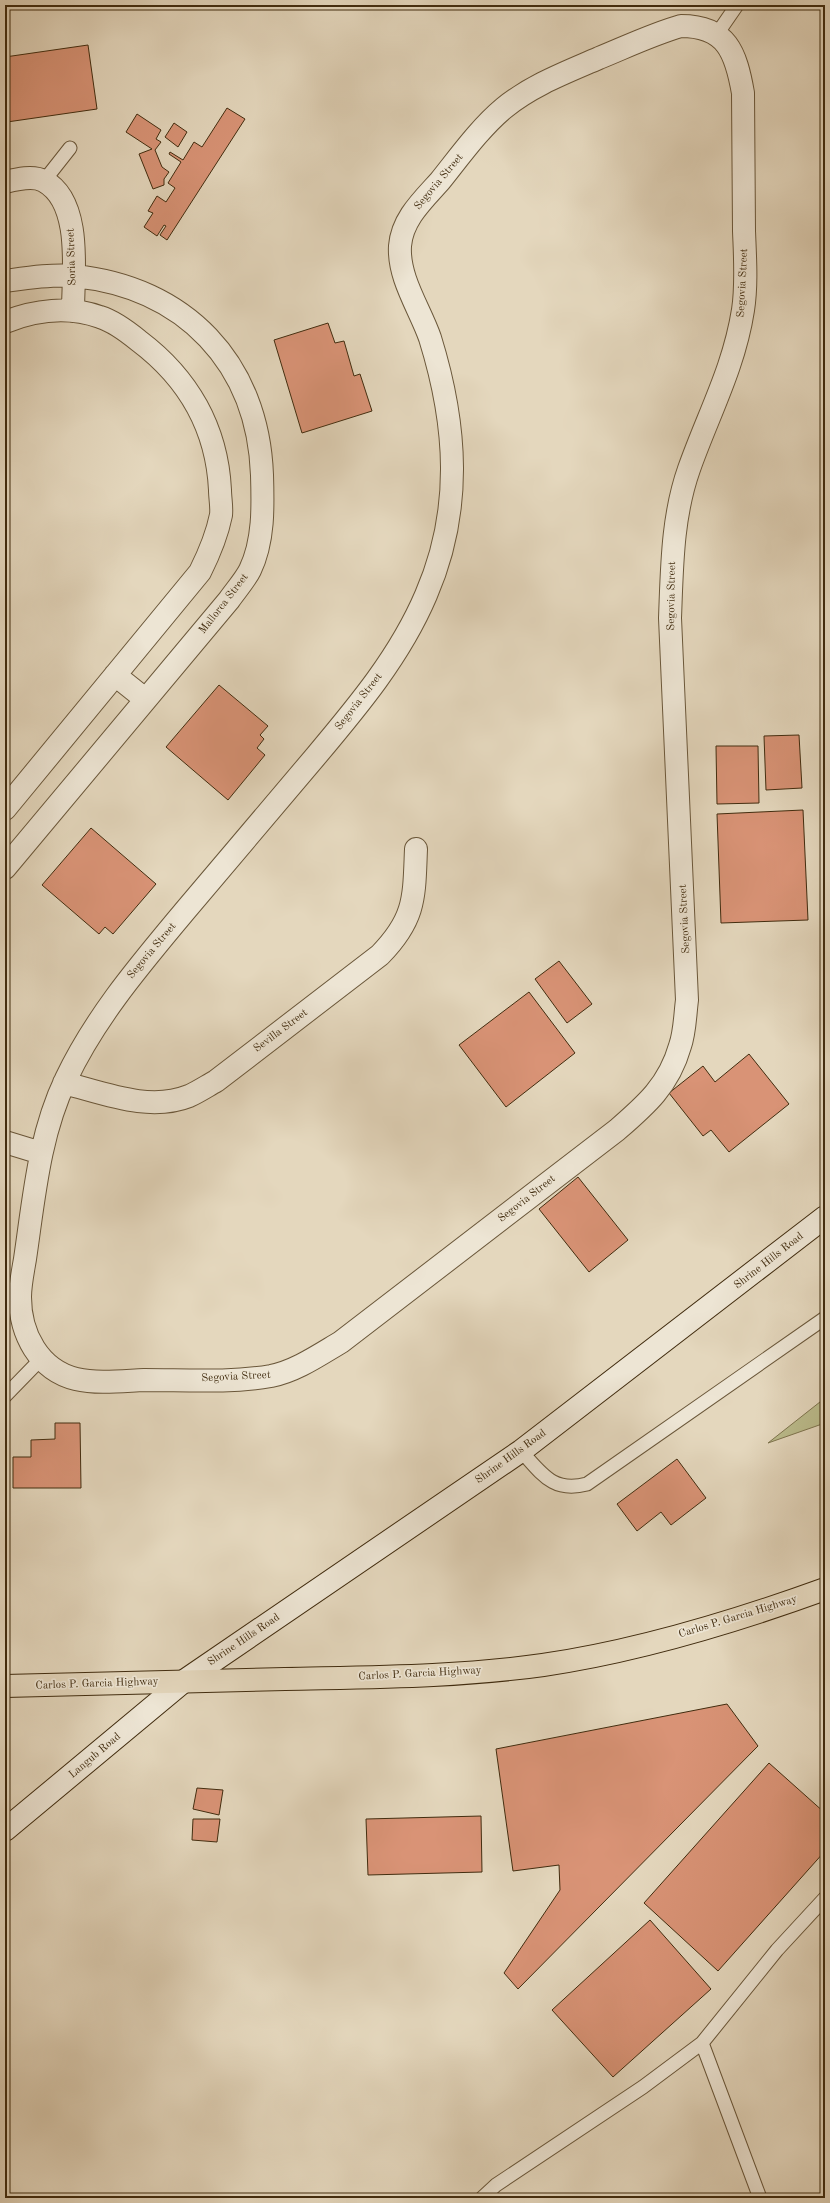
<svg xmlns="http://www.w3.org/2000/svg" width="830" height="2203" viewBox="0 0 830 2203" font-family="'Old Standard TT',serif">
	<rect width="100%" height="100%" fill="#e4d7bd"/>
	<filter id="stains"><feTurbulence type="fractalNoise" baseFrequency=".005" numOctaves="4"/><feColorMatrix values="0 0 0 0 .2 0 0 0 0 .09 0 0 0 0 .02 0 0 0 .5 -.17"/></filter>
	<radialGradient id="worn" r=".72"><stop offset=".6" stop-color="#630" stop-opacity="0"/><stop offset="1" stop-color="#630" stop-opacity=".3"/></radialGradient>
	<!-- green -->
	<path fill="#bbbc8c" stroke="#7e744e" d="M825 1398V1423L768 1443Z"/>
	<!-- building -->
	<path fill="#d99376" stroke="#412c0f" d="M88 45 97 109 7 122 5 107V57Z
		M227 108 245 119 167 240 160 235 166 226 164 225 157 236 144 227 153 213 148 211 157 196 166 202 175 188 168 183 181 162 169 154 170 152 183 160 194 142 202 147Z
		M137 114 161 130 156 139 161 142 155 150 162 167 169 172 164 179V185L153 189 139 154 152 149 126 132Z
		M174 123 187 132 178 147 165 137Z
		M328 323 335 343 344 341 354 376 360 374 372 411 302 433 274 340Z
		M219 685 268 726 260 735 264 739 257 748 265 755 228 800 166 747Z
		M799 735 802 788 766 790 764 736Z
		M716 746H758L759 803 717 804Z
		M803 810 808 920 721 923 717 814Z
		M91 828 156 884 113 934 105 927 99 934 42 885Z
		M559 961 592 1004 567 1023 535 979Z
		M529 992 575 1053 506 1107 459 1045Z
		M749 1054 789 1104 729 1152 711 1130 703 1136 669 1093 703 1066 715 1082Z
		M578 1177 628 1240 589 1272 539 1209Z
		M55 1423H80L81 1488H13V1457H31V1440L55 1439Z
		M677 1459 706 1498 671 1525 661 1512 637 1531 617 1504Z
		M727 1704 758 1746 518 1989 504 1973 560 1890 559 1865 513 1871 496 1749Z
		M769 1763 825 1813V1851L718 1971 644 1903Z
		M197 1788 223 1790 219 1815 193 1809Z
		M481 1816 482 1872 368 1875 366 1819Z
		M193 1819H220L217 1842 192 1840Z
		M650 1920 711 1989 613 2077 552 2010Z"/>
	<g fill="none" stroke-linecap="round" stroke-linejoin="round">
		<!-- lane casing -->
		<g stroke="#6a573a" stroke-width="15">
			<path id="lane" d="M717 34 737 5
				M44 181 70 148
				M5 1396 41 1359
				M521 1451C542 1474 553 1493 587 1484L825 1318
				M702 2043 760 2198
				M482 2198 496 2185 643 2087 702 2043 777 1950 825 1898"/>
		</g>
		<!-- street casing -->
		<g stroke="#6a573a" stroke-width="24">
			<path id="street" d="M681 26C727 26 736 53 743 93 743 139 744 185 744 231 745 257 747 285 743 310 734 368 708 415 689 469 672 517 672 568 670 618L687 1000C685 1015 685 1032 680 1046 669 1085 646 1105 617 1130L341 1342C319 1355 296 1371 271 1376 230 1383 186 1380 144 1380 122 1381 97 1384 76 1379 39 1370 20 1334 20 1297 20 1285 23 1271 25 1259 34 1198 39 1135 66 1079 96 1016 140 965 184 912 228 860 272 808 316 756 358 706 400 656 426 595 463 510 457 425 430 338 420 309 398 278 400 246 402 219 423 200 440 181 460 156 480 128 504 108 532 85 567 72 599 58 626 47 653 34 681 26Z
				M5 182C17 179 33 175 44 181 83 202 73 274 73 311
				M5 281C27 278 52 274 74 276 185 287 258 363 262 475 263 506 264 541 250 570 245 580 236 590 229 600L5 868
				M5 322C35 310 69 306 100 317 113 321 128 332 139 341 188 378 217 428 220 490 220 498 222 507 221 515 217 535 209 554 200 572L5 809
				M115 675 145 699
				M64 1083C104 1093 149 1112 189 1096 198 1092 207 1086 216 1081L380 955C416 918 414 897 416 849
				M5 1142 41 1153"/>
		</g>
		<!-- secondary casing -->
		<g stroke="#412c0f" stroke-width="24">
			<path id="secondary" d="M5 1830 184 1681 521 1451 825 1217"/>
		</g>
		<!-- highway casing -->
		<g stroke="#412c0f" stroke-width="24">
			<path id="highway" d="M5 1686C98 1684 191 1681 285 1679 371 1677 458 1677 543 1665 639 1651 734 1622 825 1589"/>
		</g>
		<!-- lane -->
		<use href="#lane" stroke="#ede5d4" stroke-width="13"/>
		<!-- street -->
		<use href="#street" stroke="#ede5d4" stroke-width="22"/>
		<!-- secondary -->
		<use href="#secondary" stroke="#ede5d4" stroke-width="22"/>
		<!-- highway -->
		<use href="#highway" stroke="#e4d7bd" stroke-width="22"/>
	</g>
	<g text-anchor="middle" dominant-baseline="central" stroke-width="3.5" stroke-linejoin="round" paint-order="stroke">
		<!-- street labels -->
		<g font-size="11" fill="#412c0f" stroke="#ede5d4">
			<text transform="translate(439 182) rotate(-50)">Segovia Street</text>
			<text transform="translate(72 257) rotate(-92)">Soria Street</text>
			<text transform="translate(743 283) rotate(-87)">Segovia Street</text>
			<text transform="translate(672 596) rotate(-89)">Segovia Street</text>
			<text transform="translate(224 604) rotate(-52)">Mallorca Street</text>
			<text transform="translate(359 702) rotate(-52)">Segovia Street</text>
			<text transform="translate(685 919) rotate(-93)">Segovia Street</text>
			<text transform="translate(152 951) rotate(-50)">Segovia Street</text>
			<text transform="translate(281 1031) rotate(-37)">Sevilla Street</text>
			<text transform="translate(527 1199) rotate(-38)">Segovia Street</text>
			<text transform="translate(769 1261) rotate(-38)">Shrine Hills Road</text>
			<text transform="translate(236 1377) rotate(-3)">Segovia Street</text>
			<text transform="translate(511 1457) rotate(-36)">Shrine Hills Road</text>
			<text transform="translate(738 1617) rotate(-17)">Carlos P. Garcia Highway</text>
			<text transform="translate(244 1640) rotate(-34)">Shrine Hills Road</text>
			<text transform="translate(420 1674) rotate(-3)">Carlos P. Garcia Highway</text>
			<text transform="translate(97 1684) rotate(-2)">Carlos P. Garcia Highway</text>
			<text transform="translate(95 1756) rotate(-40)">Langub Road</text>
		</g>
	</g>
	<!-- margin -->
	<rect width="830" height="2203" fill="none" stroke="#e4d7bd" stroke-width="20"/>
	<rect x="6" y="6" width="818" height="2191" fill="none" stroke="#412c0f" stroke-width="2"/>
	<rect x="10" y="10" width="810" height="2183" fill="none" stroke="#412c0f"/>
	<rect width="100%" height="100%" filter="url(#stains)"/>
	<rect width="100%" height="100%" fill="url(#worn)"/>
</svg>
